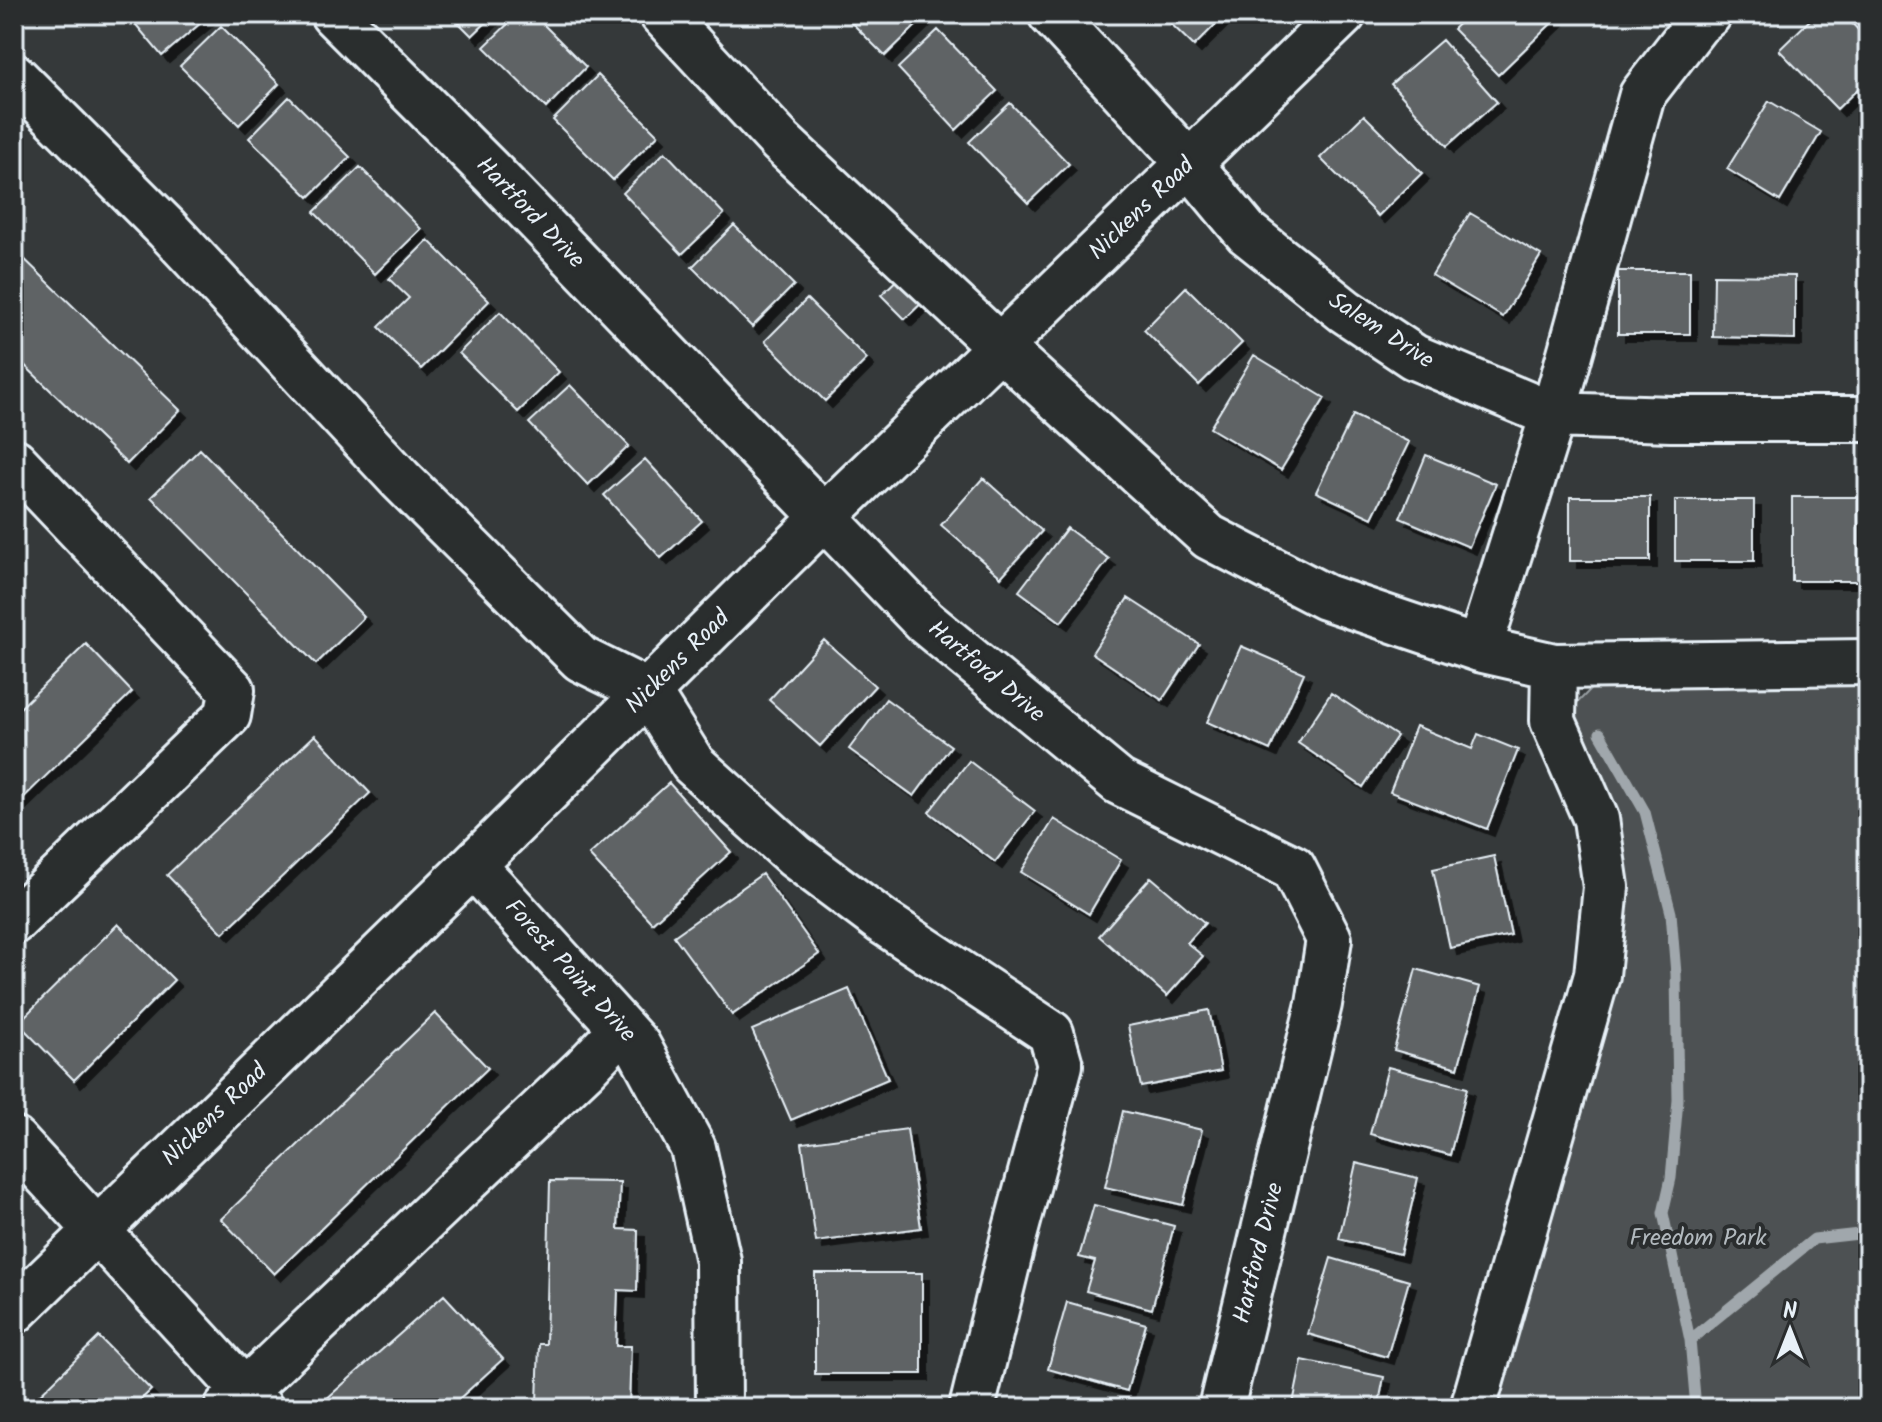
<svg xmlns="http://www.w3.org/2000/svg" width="1882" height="1422" viewBox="0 0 1882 1422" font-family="Kalam,sans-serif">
	<defs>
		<filter id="shadow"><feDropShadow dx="7" dy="7" stdDeviation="0" flood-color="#0009"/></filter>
	</defs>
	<rect width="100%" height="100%" fill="#35393a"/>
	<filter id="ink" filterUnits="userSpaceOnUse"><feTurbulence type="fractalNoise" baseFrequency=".0125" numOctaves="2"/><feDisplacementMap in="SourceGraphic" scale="16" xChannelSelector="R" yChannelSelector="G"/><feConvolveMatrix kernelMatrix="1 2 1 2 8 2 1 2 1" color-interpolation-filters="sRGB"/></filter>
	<g filter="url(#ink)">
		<!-- green -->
		<path fill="#4d5152" stroke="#9aa1a5" stroke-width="2" d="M1868 669V1408H1472L1604 862 1558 723 1609 670Z"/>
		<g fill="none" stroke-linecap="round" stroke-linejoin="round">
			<!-- stream -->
			<path stroke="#a0a7ac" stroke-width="11" d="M1600 733 1645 812 1671 913 1676 974 1678 1100 1671 1178 1663 1213 1690 1340 1696 1408
				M1690 1340 1814 1239 1868 1233"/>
		</g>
		<!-- building -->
		<path fill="#5f6365" stroke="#e8f1f8" stroke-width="2" filter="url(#shadow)" d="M127 14H207L209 16 162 56Z
			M450 14H495L472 36Z
			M518 14H533L586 67 546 108 484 47Z
			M843 14H924L926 16 885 56Z
			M1161 14H1226L1194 46Z
			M1469 14H1552L1557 18 1498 75 1453 29Z
			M1816 14H1843L1868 40V79L1837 109 1779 50Z
			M221 26 279 84 239 125 180 66Z
			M938 30 997 91 956 130 898 68Z
			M1442 40 1497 102 1447 146 1391 84Z
			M598 75 658 135 613 180 553 120Z
			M289 97 350 157 309 197 249 138Z
			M1769 101 1821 132 1780 201 1727 169Z
			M1010 103 1069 164 1028 203 969 142Z
			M1364 115 1422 173 1378 216 1320 158Z
			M665 152 724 214 682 254 623 193Z
			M360 167 421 229 375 274 314 212Z
			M1470 213 1541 255 1503 317 1432 275Z
			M734 225 794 285 752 327 692 267Z
			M428 240 489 301 421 369 379 327 409 298 389 279Z
			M14 249 180 410 127 464 14 355Z
			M908 269 932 293 905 319 881 295Z
			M1618 271H1690V334H1618Z
			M1714 275 1795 276V339L1713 337Z
			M1186 287 1242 343 1199 385 1144 330Z
			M807 299 867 359 825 401 765 341Z
			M500 312 559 372 518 412 459 353Z
			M1254 355 1325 398 1281 470 1210 428Z
			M570 385 629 446 588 485 529 423Z
			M1353 415 1409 442 1372 518 1316 492Z
			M200 449 364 617 316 664 151 497Z
			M1426 455 1496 484 1469 547 1400 518Z
			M645 459 702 521 661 558 604 495Z
			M983 478 1042 531 1001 577 941 525Z
			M1570 497H1650V561H1570Z
			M1792 497H1858V581H1792Z
			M1675 500H1754V561H1675Z
			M1067 528 1109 559 1061 622 1019 591Z
			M1128 598 1199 644 1162 700 1092 653Z
			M824 640 875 686 820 746 769 700Z
			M86 644 132 692 14 807V714Z
			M1241 646 1304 673 1270 750 1207 722Z
			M1331 693 1397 736 1363 787 1298 743Z
			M886 699 951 746 914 796 849 749Z
			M1416 726 1472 749 1478 734 1518 750 1487 829 1390 792Z
			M315 735 370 793 223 933 167 875Z
			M969 761 1035 811 995 862 929 812Z
			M669 783 731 852 652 923 589 855Z
			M1054 819 1121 860 1089 914 1021 872Z
			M1494 856 1511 935 1450 948 1433 869Z
			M762 874 819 954 732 1015 674 936Z
			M1151 877 1205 923 1187 943 1203 956 1167 996 1099 936Z
			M118 924 174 980 74 1080 18 1023Z
			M1416 969 1480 987 1458 1068 1394 1050Z
			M849 989 888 1079 791 1120 752 1030Z
			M1209 1010 1221 1071 1141 1087 1128 1026Z
			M435 1013 488 1068 274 1274 221 1219Z
			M1388 1067 1467 1088 1450 1155 1370 1134Z
			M1123 1111 1202 1130 1183 1205 1105 1187Z
			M907 1129 921 1228 816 1242 802 1143Z
			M1356 1163 1418 1178 1400 1254 1339 1239Z
			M550 1181 620 1182 618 1229 638 1230 637 1291 618 1290 616 1346H631L629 1406 537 1403 539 1344H546Z
			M1094 1205 1174 1226 1152 1309 1086 1291 1095 1261 1079 1257Z
			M1331 1258 1409 1281 1387 1357 1308 1334Z
			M815 1273H922V1374H815Z
			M444 1295 503 1359 449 1408H316Z
			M1067 1302 1146 1324 1127 1391 1048 1369Z
			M99 1337 151 1390 132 1408H26Z
			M1302 1360 1384 1377 1378 1408H1292Z
			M806 1403 911 1406V1408H806Z"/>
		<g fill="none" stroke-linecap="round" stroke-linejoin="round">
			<!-- minor casing -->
			<g stroke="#e8f1f8" stroke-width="50">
				<path id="minor" d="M333 14 494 175 925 622 1119 782 1293 868 1329 939 1319 1004 1221 1408
					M662 14 781 142 1000 347 1209 537 1325 597 1479 649 1554 666 1868 662
					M1051 14 1189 163 1247 233 1345 311 1414 357 1553 415 1671 419H1868
					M14 76 167 229 400 479 581 659 648 692 693 764 795 856 883 922 1051 1033 1060 1065 1014 1236 972 1408
					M14 461 232 690 228 715 14 921
					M1479 649 1553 415 1642 95 1697 24 1709 14
					M473 865 638 1046 693 1148 718 1261 719 1408
					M14 1140 260 1408
					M14 1311 473 865 824 517 1343 14
					M227 1408 585 1068 622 1029
					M1473 1408 1597 975 1606 887 1596 819 1553 721 1554 666"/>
			</g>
			<!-- minor -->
			<use href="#minor" stroke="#2a2d2e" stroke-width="44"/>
		</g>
	</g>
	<g text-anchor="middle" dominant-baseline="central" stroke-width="8" stroke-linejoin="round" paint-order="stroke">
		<!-- street labels -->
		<g font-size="24" fill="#e8f1f8" stroke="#2a2d2e">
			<text transform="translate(1142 209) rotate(-44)">Nickens Road</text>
			<text transform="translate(530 213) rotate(46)">Hartford Drive</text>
			<text transform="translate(1381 331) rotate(33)">Salem Drive</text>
			<text transform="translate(678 662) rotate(-45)">Nickens Road</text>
			<text transform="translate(986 672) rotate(40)">Hartford Drive</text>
			<text transform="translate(570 971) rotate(48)">Forest Point Drive</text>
			<text transform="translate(215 1115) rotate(-44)">Nickens Road</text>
			<text transform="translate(1259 1253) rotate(-76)">Hartford Drive</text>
		</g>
		<!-- park labels -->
		<g font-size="24" fill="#b2b9be" stroke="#2a2d2e">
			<text x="1698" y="1238">Freedom Park</text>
		</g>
	</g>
	<!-- margin -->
	<rect width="1882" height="1422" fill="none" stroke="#2a2d2e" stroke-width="48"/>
	<rect x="24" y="24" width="1834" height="1374" fill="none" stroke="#e8f1f8" stroke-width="3" filter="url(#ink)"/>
	<!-- north arrow -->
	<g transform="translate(1790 1330)" stroke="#2a2d2e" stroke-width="6" paint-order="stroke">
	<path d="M0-6L14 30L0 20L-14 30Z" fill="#e8f1f8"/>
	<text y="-12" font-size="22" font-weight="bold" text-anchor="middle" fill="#e8f1f8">N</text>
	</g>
</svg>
